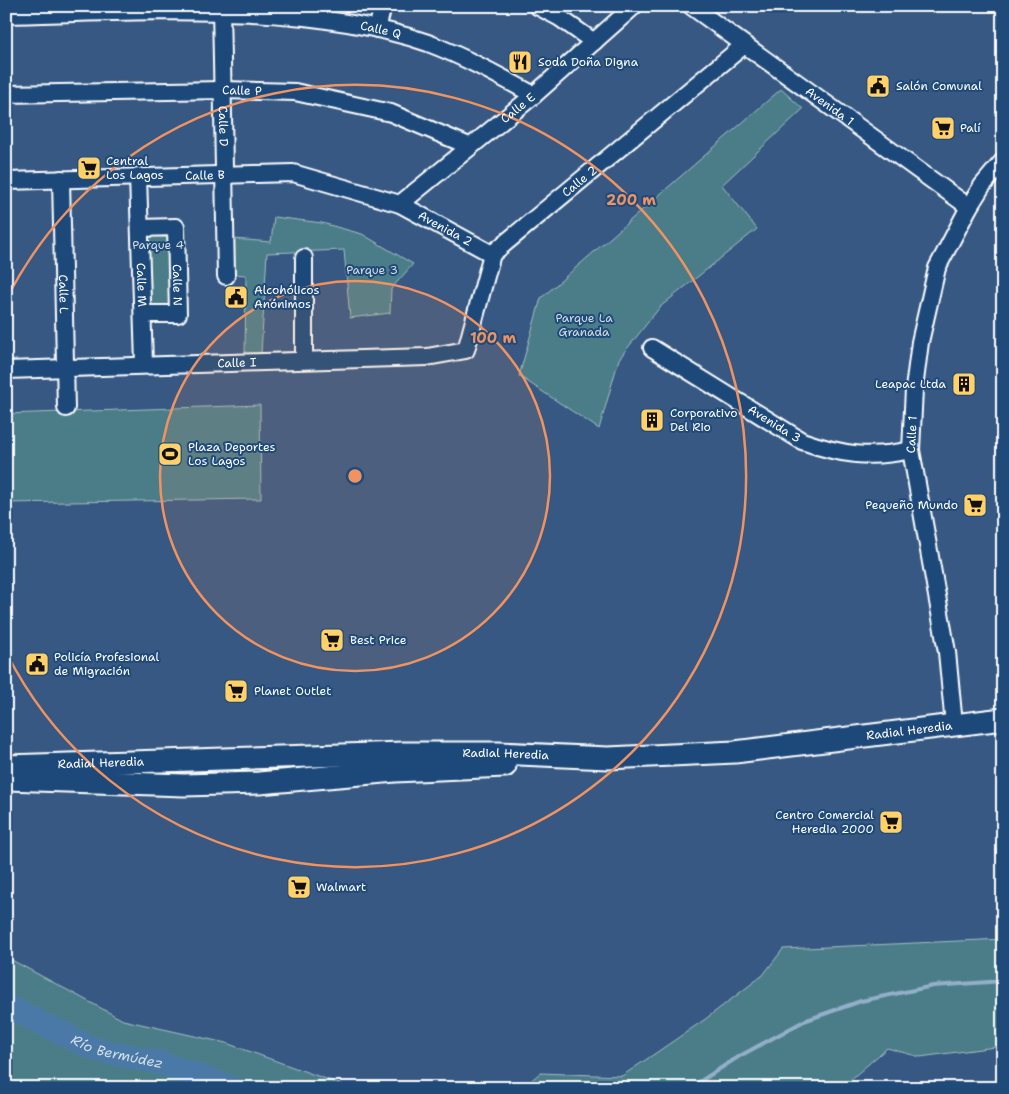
<svg xmlns="http://www.w3.org/2000/svg" width="1009" height="1094" viewBox="0 0 1009 1094" font-family="'Shantell Sans',sans-serif">
	<rect width="100%" height="100%" fill="#365882"/>
	<filter id="ink" filterUnits="userSpaceOnUse"><feTurbulence type="fractalNoise" baseFrequency=".02" numOctaves="2"/><feDisplacementMap in="SourceGraphic" scale="10" xChannelSelector="R" yChannelSelector="G"/><feConvolveMatrix kernelMatrix="1 2 1 2 8 2 1 2 1" color-interpolation-filters="sRGB"/></filter>
	<g filter="url(#ink)">
		<!-- green -->
		<path fill="#4c7d89" stroke="#a6bec4" d="M781 89 803 109 722 185 757 229 660 307 619 359 599 429 519 376 541 298Z
			M274 217 322 223 362 234 413 264 391 289 390 313 350 318 344 250 267 253 261 354H245L246 275 233 274V239L271 242Z
			M140 228 174 229 173 310 144 311Z
			M260 405 261 499 6 503V414Z
			M1003 939V1046L920 1057 887 1048 841 1088H522L540 1073 622 1076 704 1020 763 975 783 949Z
			M6 957 123 1020 226 1043 351 1088H6Z"/>
		<g fill="none" stroke-linecap="round" stroke-linejoin="round">
			<!-- stream -->
			<path stroke="#93afca" stroke-width="4" d="M690 1088 738 1057 804 1021 861 1001 933 986 1003 981"/>
			<!-- river -->
			<path stroke="#4b79a7" stroke-width="24" id="s1" d="M6 1006 94 1049 161 1063 232 1088"/>
			<!-- minor casing -->
			<g stroke="#fff" stroke-width="20">
				<g id="minor">
					<path id="s2" d="M221 6 226 276"/>
					<path d="M537 6 560 18 594 42"/>
					<path id="s3" d="M691 6 969 207"/>
					<path id="s4" d="M6 15C139 12 302 0 428 43 465 57 499 76 534 95"/>
					<path d="M377 29 383 6"/>
					<path id="s5" d="M6 94 222 90 295 92 391 113 469 146"/>
					<path id="s6" d="M138 176 144 364"/>
					<path id="s7" d="M61 179 66 408"/>
					<path id="s8" d="M6 181 293 173 400 204 492 254"/>
					<path id="s9" d="M400 204 534 95 634 6"/>
					<path id="s10" d="M140 228 176 227 178 314H144"/>
					<path id="s11" d="M652 348 802 441C842 455 870 459 911 450"/>
					<path d="M304 360V258"/>
					<path id="s12" d="M6 370 427 357 466 350 492 254 743 46"/>
					<path id="s13" d="M954 725 947 652 911 450 914 389 920 342 937 268 969 207 982 186 1003 161"/>
				</g>
			</g>
			<!-- major casing -->
			<g stroke="#fff" stroke-width="25">
				<g id="major">
					<path id="s14" d="M6 766 404 753H499L608 758 735 752 1003 719"/>
					<path d="M6 779 184 785 259 783 395 771 505 766"/>
				</g>
			</g>
			<!-- minor -->
			<use href="#minor" stroke="#1f4a7a" stroke-width="16"/>
			<!-- major -->
			<use href="#major" stroke="#1f4a7a" stroke-width="21"/>
		</g>
	</g>
	<!-- distance rings -->
	<circle cx="355" cy="476" r="195" fill="#f09361" fill-opacity=".12"/>
	<g fill="none" stroke="#f09361" stroke-width="2.5">
		<circle cx="355" cy="476" r="195"/>
		<path d="M7 298A391 391 0 1 1 7 654"/>
	</g>
	<!-- icons -->
	<defs>
		<g id="restaurant-square" transform="scale(1.25)"><rect x="-9" y="-9" width="18" height="18" rx="4" fill="#ffd166" stroke="#1f4a7a"/><path d="M-5-6h1v4h1v-4h1v4h1v-4h1v5L-1.5 .5V6h-2V.5L-5-1ZM5-6V6H3V1.5H1.5Q1.5-4 5-6Z" fill="#111"/></g>
		<g id="civic-square" transform="scale(1.25)"><rect x="-9" y="-9" width="18" height="18" rx="4" fill="#ffd166" stroke="#1f4a7a"/><path d="M-.6-6.5H3V-4.5H.6V-3L4-1V1h2V6H-6V1h2V-1L-.6-3ZM-1.2 2.5V6h2.4V2.5Z" fill="#111"/></g>
		<g id="supermarket-square" transform="scale(1.25)"><rect x="-9" y="-9" width="18" height="18" rx="4" fill="#ffd166" stroke="#1f4a7a"/><path d="M-6-5.5h2.5l.6 2H6L4.5 2H-2.5L-4.4-4H-6ZM-1.5 3.2a1.3 1.3 0 1 0 .1 0ZM3 3.2a1.3 1.3 0 1 0 .1 0Z" fill="#111"/></g>
		<g id="building-square" transform="scale(1.25)"><rect x="-9" y="-9" width="18" height="18" rx="4" fill="#ffd166" stroke="#1f4a7a"/><path d="M-4-6H4V6H1V3H-1V6H-4ZM-2.5-4.3h1.7v1.8h-1.7ZM.8-4.3h1.7v1.8H.8ZM-2.5-1h1.7V.8h-1.7ZM.8-1h1.7V.8H.8Z" fill="#111"/></g>
		<g id="stadium-square" transform="scale(1.25)"><rect x="-9" y="-9" width="18" height="18" rx="4" fill="#ffd166" stroke="#1f4a7a"/><path d="M0-5a6.5 5 0 1 0 0 10a6.5 5 0 1 0 0-10ZM-3.5-1.8h7v3.6h-7Z" fill="#111"/></g>
	</defs>
	<g fill-rule="evenodd">
		<use href="#restaurant-square" x="520" y="62"/>
		<use href="#civic-square" x="878" y="86"/>
		<use href="#supermarket-square" x="943" y="128"/>
		<use href="#supermarket-square" x="89" y="168"/>
		<use href="#civic-square" x="236" y="297"/>
		<use href="#building-square" x="964" y="384"/>
		<use href="#building-square" x="652" y="420"/>
		<use href="#stadium-square" x="170" y="454"/>
		<use href="#supermarket-square" x="975" y="505"/>
		<use href="#supermarket-square" x="332" y="640"/>
		<use href="#civic-square" x="37" y="664"/>
		<use href="#supermarket-square" x="236" y="691"/>
		<use href="#supermarket-square" x="891" y="822"/>
		<use href="#supermarket-square" x="299" y="887"/>
	</g>
	<g text-anchor="middle" dominant-baseline="central" stroke-width="4" stroke-linejoin="round" paint-order="stroke">
		<!-- street labels -->
		<g font-size="12" fill="#fff" stroke="#1f4a7a">
			<text stroke="none"><textPath href="#s4" startOffset="376">Calle Q</textPath></text>
			<text stroke="none"><textPath href="#s5" startOffset="236">Calle P</textPath></text>
			<text stroke="none"><textPath href="#s9" startOffset="152">Calle E</textPath></text>
			<text stroke="none"><textPath href="#s3" startOffset="171">Avenida 1</textPath></text>
			<text stroke="none"><textPath href="#s2" startOffset="120">Calle D</textPath></text>
			<text stroke="none"><textPath href="#s8" startOffset="199">Calle B</textPath></text>
			<text stroke="none"><textPath href="#s12" startOffset="674">Calle 2</textPath></text>
			<text stroke="none"><textPath href="#s8" startOffset="450">Avenida 2</textPath></text>
			<text stroke="none"><textPath href="#s6" startOffset="109">Calle M</textPath></text>
			<text stroke="none"><textPath href="#s10" startOffset="94">Calle N</textPath></text>
			<text stroke="none"><textPath href="#s7" startOffset="115">Calle L</textPath></text>
			<text stroke="none"><textPath href="#s12" startOffset="231">Calle I</textPath></text>
			<text stroke="none"><textPath href="#s11" startOffset="144">Avenida 3</textPath></text>
			<text stroke="none"><textPath href="#s13" startOffset="294">Calle 1</textPath></text>
			<text stroke="none"><textPath href="#s14" startOffset="905">Radial Heredia</textPath></text>
			<text stroke="none"><textPath href="#s14" startOffset="500">Radial Heredia</textPath></text>
			<text stroke="none"><textPath href="#s14" startOffset="95">Radial Heredia</textPath></text>
		</g>
		<!-- poi labels -->
		<g font-size="12" fill="#fff" stroke="#1f4a7a" text-anchor="start">
			<text x="538" y="62">Soda Doña Digna</text>
			<text x="896" y="86">Salón Comunal</text>
			<text x="960" y="128">Palí</text>
			<text x="106" y="161">Central<tspan x="106" dy="14">Los Lagos</tspan></text>
			<text x="254" y="290">Alcohólicos<tspan x="254" dy="14">Anónimos</tspan></text>
			<text x="946" y="384" text-anchor="end">Leapac Ltda</text>
			<text x="670" y="413">Corporativo<tspan x="670" dy="14">Del Rio</tspan></text>
			<text x="188" y="447">Plaza Deportes<tspan x="188" dy="14">Los Lagos</tspan></text>
			<text x="958" y="505" text-anchor="end">Pequeño Mundo</text>
			<text x="350" y="640">Best Price</text>
			<text x="54" y="657">Policía Profesional<tspan x="54" dy="14">de Migración</tspan></text>
			<text x="254" y="691">Planet Outlet</text>
			<text x="874" y="815" text-anchor="end">Centro Comercial<tspan x="874" dy="14">Heredia 2000</tspan></text>
			<text x="316" y="887">Walmart</text>
		</g>
		<!-- park labels -->
		<g font-size="12" fill="#d2dee2" stroke="#1f4a7a">
			<text x="158" y="245">Parque 4</text>
			<text x="372" y="270">Parque 3</text>
			<text x="584" y="318">Parque La<tspan x="584" dy="14">Granada</tspan></text>
		</g>
		<!-- water labels -->
		<g font-size="14" font-style="italic" fill="#d2dee9" stroke="#1f4a7a">
			<text stroke="none"><textPath href="#s1" startOffset="121">Río Bermúdez</textPath></text>
		</g>
	</g>
	<circle cx="355" cy="476" r="8" fill="#f09361" stroke="#1f4a7a" stroke-width="2.5"/>
	<g font-size="15" text-anchor="middle" font-weight="bold" fill="#f09361" stroke="#1f4a7a" stroke-width="4" stroke-linejoin="round" paint-order="stroke">
		<text x="631" y="205">200 m</text>
		<text x="493" y="343">100 m</text>
	</g>
	<!-- margin -->
	<rect width="1009" height="1094" fill="none" stroke="#1f4a7a" stroke-width="25"/>
	<rect x="12" y="12" width="984" height="1069" fill="none" stroke="#fff" stroke-width="2" filter="url(#ink)"/>
</svg>
